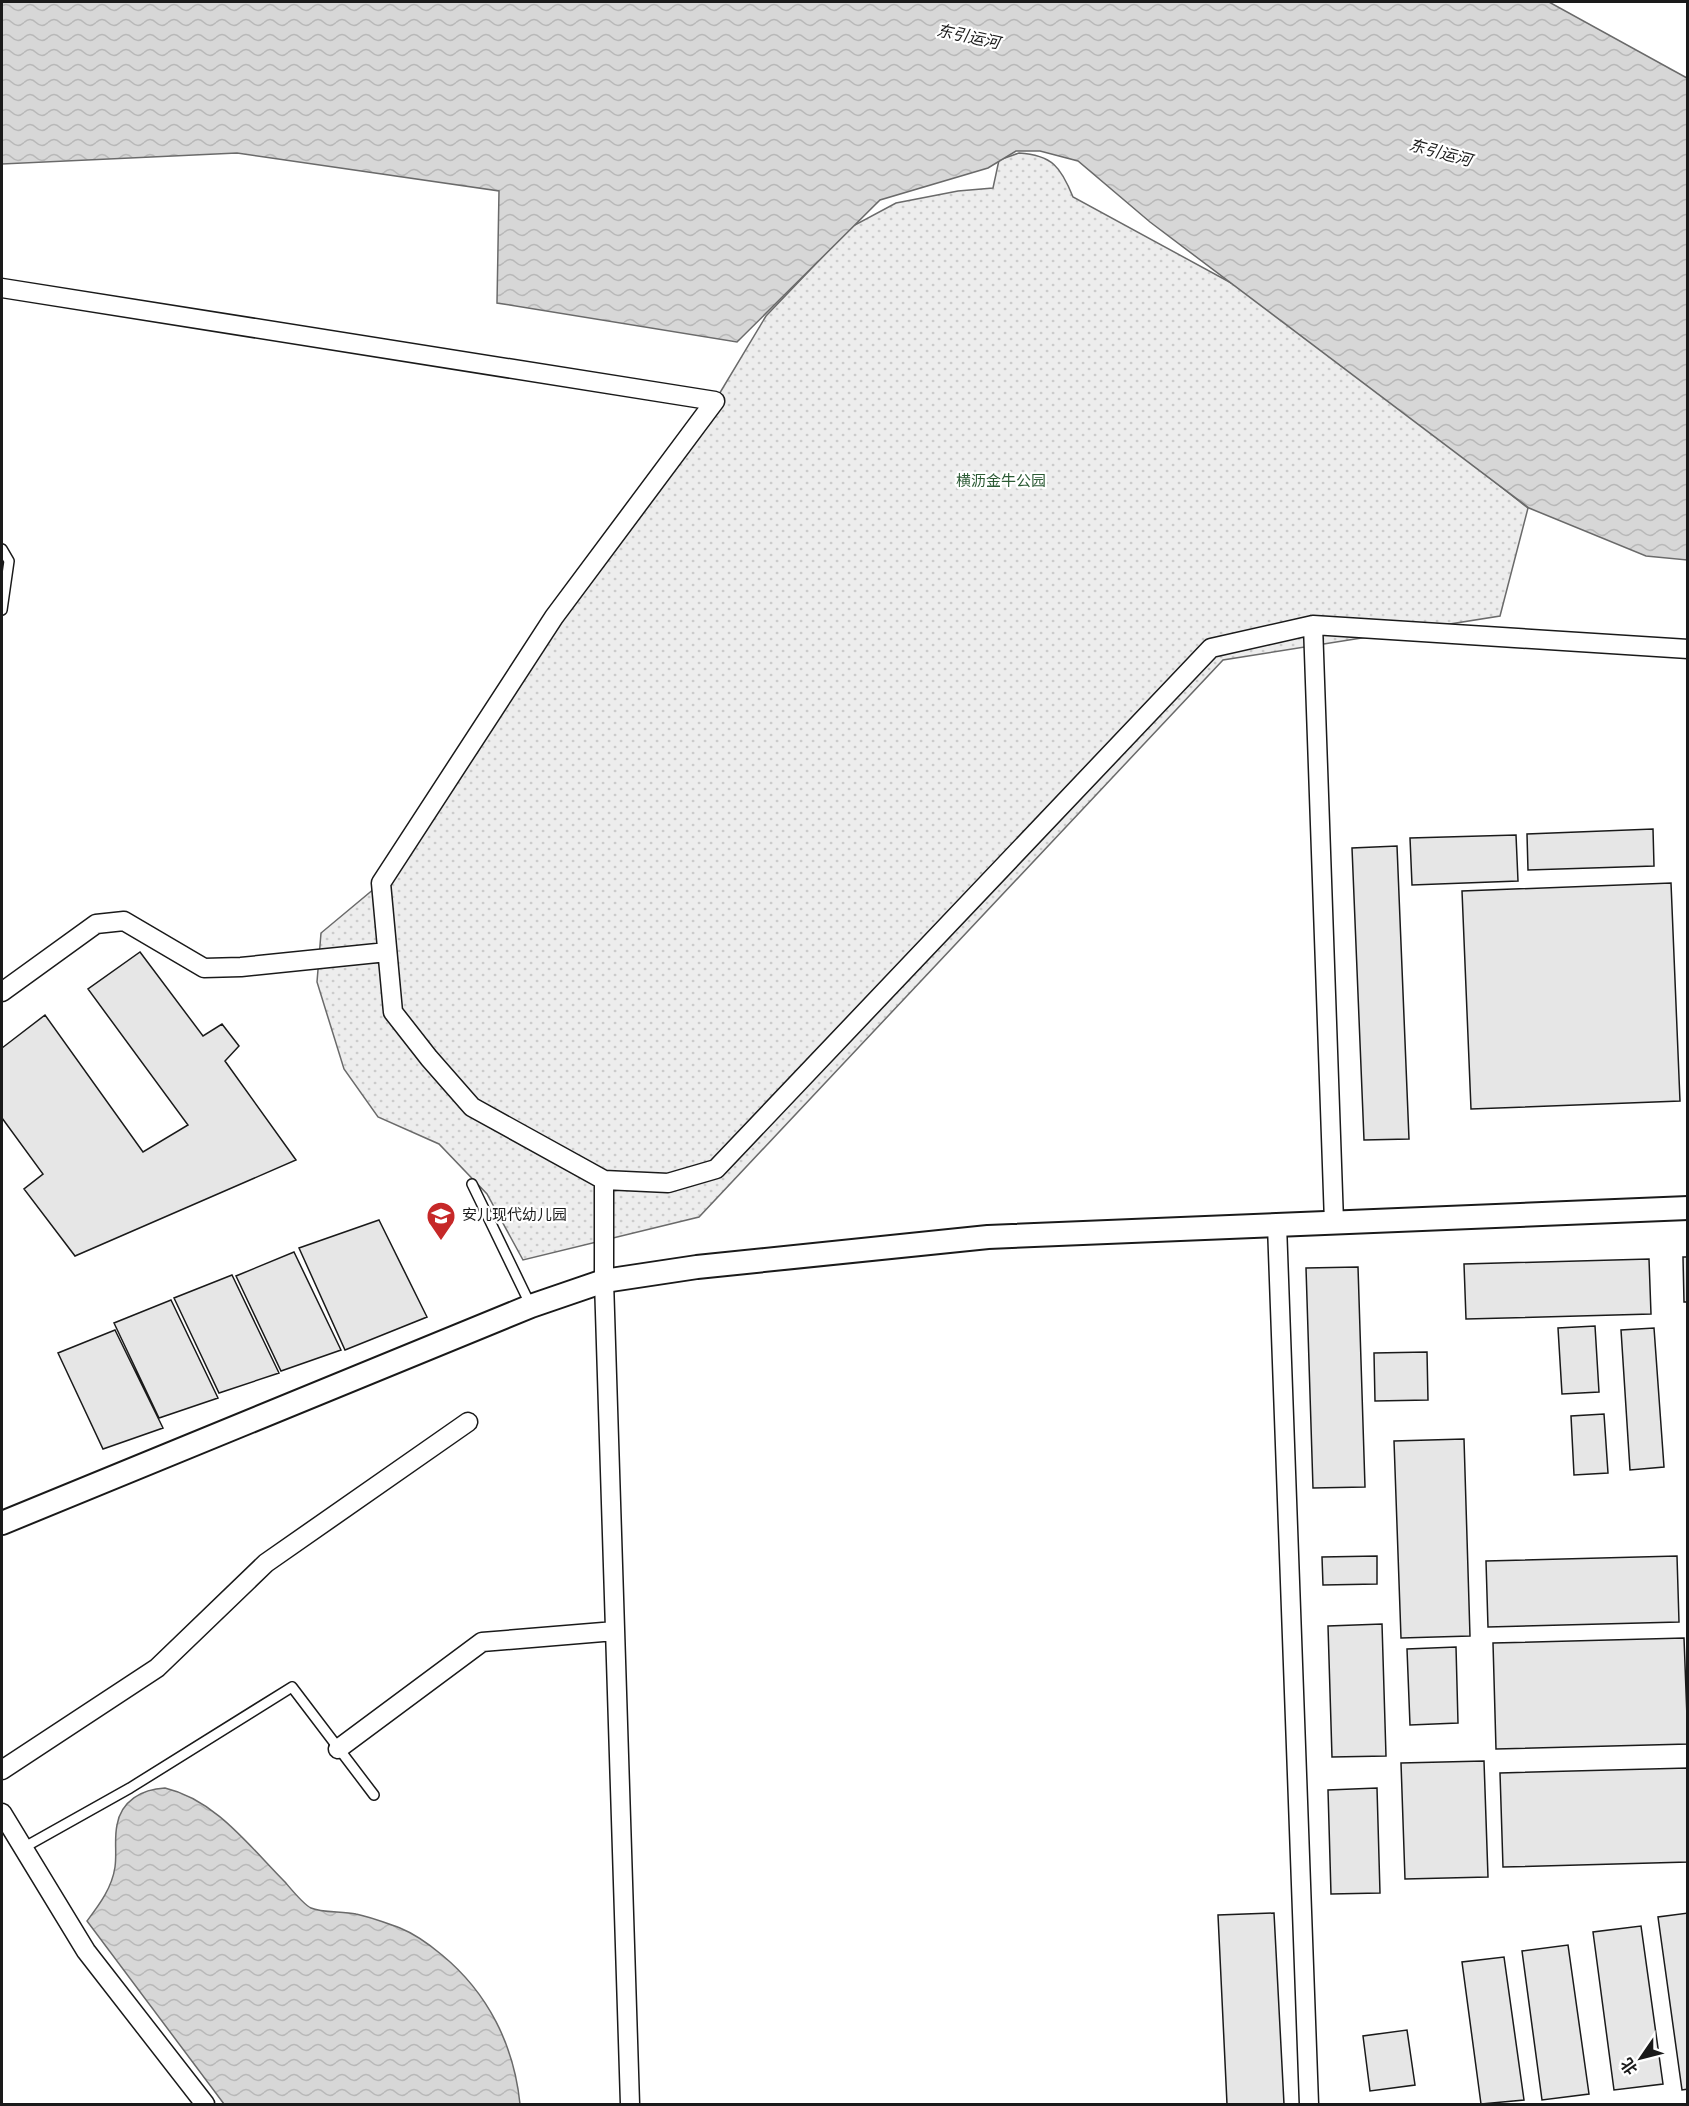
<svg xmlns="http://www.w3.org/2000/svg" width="1689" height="2106" viewBox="0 0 1689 2106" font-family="Overpass,'Noto Sans SC',sans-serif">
	<defs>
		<pattern id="park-dots" width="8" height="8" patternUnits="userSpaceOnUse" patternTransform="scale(1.5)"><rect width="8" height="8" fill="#ededed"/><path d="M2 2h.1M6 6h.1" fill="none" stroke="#cbcbcb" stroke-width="1.8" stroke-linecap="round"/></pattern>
		<pattern id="water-waves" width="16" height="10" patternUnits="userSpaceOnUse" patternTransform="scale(1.5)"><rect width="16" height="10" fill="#d7d7d7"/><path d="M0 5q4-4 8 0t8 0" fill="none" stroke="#b8b8b8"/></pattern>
	</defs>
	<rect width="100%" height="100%" fill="#fff"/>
	<!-- park -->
	<path fill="url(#park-dots)" stroke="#6a6a6a" stroke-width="1.5" d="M1019 153C1052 155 1061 167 1073 197L1268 303 1528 508 1500 616 1223 660 699 1217 523 1260 487 1194 439 1144 378 1117 344 1069 317 982 321 933 381 883 715 401 766 316 851 227 896 203 958 191 993 188 999 160Z"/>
	<!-- water -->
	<path fill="url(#water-waves)" stroke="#6a6a6a" stroke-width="1.5" d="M2 2H1549L1687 78V560L1646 556 1529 508 1150 222 1078 161 1040 151H1016L988 168 880 200 737 342 497 303 499 191 237 153 2 164Z
		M165 1788C216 1800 250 1847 285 1882 291 1889 304 1905 311 1908 322 1913 343 1911 356 1914 371 1917 386 1923 400 1928 415 1934 430 1945 442 1955 488 1993 514 2045 520 2104H224L87 1921C99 1905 112 1888 115 1867 117 1853 114 1839 117 1825 121 1801 142 1789 165 1788Z"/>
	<!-- building -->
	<path fill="#e6e6e6" stroke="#1a1a1a" stroke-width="1.5" d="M1653 829 1654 866 1528 870 1527 834Z
		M1516 835 1518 881 1412 885 1410 838Z
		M1397 846 1409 1139 1364 1140 1352 848Z
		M1671 883 1680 1101 1471 1109 1462 891Z
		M140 952 203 1036 222 1024 239 1046 225 1061 296 1160 75 1256 24 1189 43 1174 2 1118V1048L45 1015 143 1152 188 1125 88 989Z
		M379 1220 427 1317 345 1350 299 1248Z
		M294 1252 341 1350 281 1371 236 1276Z
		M1683 1257H1688V1302H1684Z
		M1649 1259 1651 1314 1466 1319 1464 1264Z
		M1358 1267 1365 1487 1313 1488 1306 1268Z
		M232 1275 279 1373 219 1393 174 1298Z
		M171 1300 218 1398 159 1418 114 1323Z
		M1595 1326 1599 1392 1562 1394 1558 1328Z
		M1654 1328 1664 1467 1630 1470 1621 1330Z
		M115 1330 163 1428 103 1449 58 1353Z
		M1427 1352 1428 1400 1375 1401 1374 1353Z
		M1604 1414 1608 1473 1574 1475 1571 1416Z
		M1464 1439 1470 1636 1401 1638 1394 1441Z
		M1377 1556V1584L1323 1585 1322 1557Z
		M1677 1556 1679 1622 1488 1627 1486 1561Z
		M1382 1624 1386 1756 1332 1757 1328 1626Z
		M1684 1638 1688 1744 1496 1749 1493 1643Z
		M1456 1647 1458 1723 1410 1725 1407 1649Z
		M1484 1761 1488 1877 1405 1879 1401 1763Z
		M1688 1768V1862L1503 1867 1500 1773Z
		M1377 1788 1380 1893 1331 1894 1328 1790Z
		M1274 1913 1284 2104H1227L1218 1915Z
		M1688 1913V2089L1682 2090 1658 1917Z
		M1641 1926 1663 2084 1614 2090 1593 1932Z
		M1568 1945 1589 2094 1542 2100 1522 1951Z
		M1504 1957 1524 2100 1481 2104 1462 1962Z
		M1407 2030 1415 2085 1370 2091 1363 2036Z"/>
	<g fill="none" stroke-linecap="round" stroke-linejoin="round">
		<!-- service casing -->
		<g stroke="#1a1a1a" stroke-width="12">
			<path id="service" d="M2 549 9 561 2 610
				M472 1184 531 1306
				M23 1848 130 1788 292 1687 374 1795"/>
		</g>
		<!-- minor casing -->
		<g stroke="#1a1a1a" stroke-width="21">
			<path id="minor" d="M2 288 715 401 554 617 381 883 393 1012 429 1058 472 1107 604 1180 668 1183 716 1169 1211 648 1313 625 1688 649
				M1313 625 1334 1222
				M2 992 96 924 124 921 204 968 241 967 387 952
				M604 1180V1281L630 2104
				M1277 1225 1309 2104
				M338 1749 482 1642 615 1631
				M2 1770 157 1668 266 1563 468 1422
				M2 1813 86 1951 205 2104"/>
		</g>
		<!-- tertiary casing -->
		<g stroke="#1a1a1a" stroke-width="26">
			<path id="tertiary" d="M2 1523 531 1306 604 1281 697 1267 988 1237 1688 1208"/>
		</g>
		<!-- service -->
		<use href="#service" stroke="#fff" stroke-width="9"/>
		<!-- minor -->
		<use href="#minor" stroke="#fff" stroke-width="18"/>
		<!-- tertiary -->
		<use href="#tertiary" stroke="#fff" stroke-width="22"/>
	</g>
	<!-- icons -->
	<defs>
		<g id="school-pin" transform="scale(1.5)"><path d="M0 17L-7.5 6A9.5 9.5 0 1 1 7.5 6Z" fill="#c62828" stroke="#fff"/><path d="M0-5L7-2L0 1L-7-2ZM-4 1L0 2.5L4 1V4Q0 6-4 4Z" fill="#fff"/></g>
	</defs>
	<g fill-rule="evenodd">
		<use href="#school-pin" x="441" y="1216"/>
	</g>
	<g text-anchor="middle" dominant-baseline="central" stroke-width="4.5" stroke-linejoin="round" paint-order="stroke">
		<!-- park labels -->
		<g font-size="15" fill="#2b5a34" stroke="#fff">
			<text x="1001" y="482">横沥金牛公园</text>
		</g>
		<!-- poi labels -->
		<g font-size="15" fill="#1a1a1a" stroke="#fff" text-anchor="start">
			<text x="462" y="1216">安儿现代幼儿园</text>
		</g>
		<!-- water labels -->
		<g font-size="16" font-style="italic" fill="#1a1a1a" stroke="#fff">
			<text transform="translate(968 38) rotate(12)">东引运河</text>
			<text transform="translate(1440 154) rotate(15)">东引运河</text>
		</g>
	</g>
	<!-- border -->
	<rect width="1689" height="2106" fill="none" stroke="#1a1a1a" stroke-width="6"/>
	<!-- north arrow -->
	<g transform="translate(1641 2058) rotate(235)" stroke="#ffffff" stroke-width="4.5" paint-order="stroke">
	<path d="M0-4.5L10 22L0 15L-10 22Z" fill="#1a1a1a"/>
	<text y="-9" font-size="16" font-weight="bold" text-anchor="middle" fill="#1a1a1a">北</text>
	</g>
</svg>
